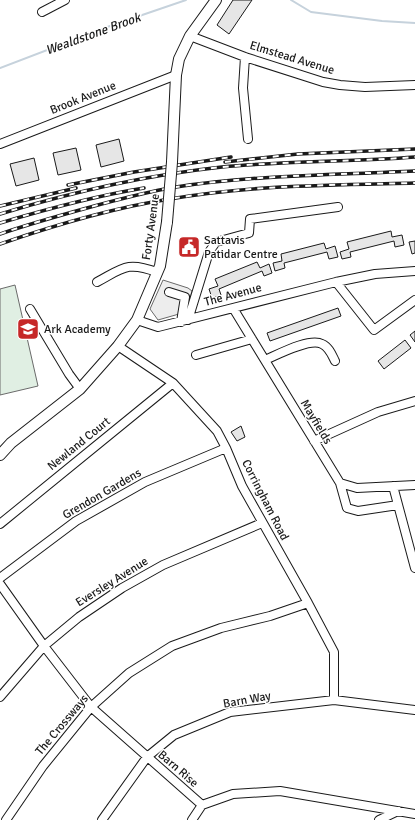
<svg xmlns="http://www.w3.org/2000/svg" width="415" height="820" viewBox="0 0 415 820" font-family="Signika,sans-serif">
	<rect width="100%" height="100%" fill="#fff"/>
	<!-- green -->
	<path fill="#e0efe3" stroke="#6a6a6a" d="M15 285 38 386 0 395V289Z"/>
	<!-- parking -->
	<path fill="#ededed" stroke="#6a6a6a" d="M163 280 188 288 192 291 186 312 158 320 150 309Z"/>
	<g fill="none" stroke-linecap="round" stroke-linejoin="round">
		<!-- stream -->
		<path stroke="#c6d2dc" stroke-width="2" d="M291 0 311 12 382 21 415 23
			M0 68 110 26 186 0"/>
	</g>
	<!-- building -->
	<path fill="#e6e6e6" stroke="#1a1a1a" d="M233 0H252L229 34 217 25Z
		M119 139 124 161 101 167 96 145Z
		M76 148 81 170 58 175 53 153Z
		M34 158 39 180 16 186 10 164Z
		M391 231 392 237 402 235 404 245 395 247 394 241 350 252 351 257 342 259 340 252 349 249 347 242Z
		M415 241V253L412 254 409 242Z
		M324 243 326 249 335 246 338 257 329 259 327 252 284 263 285 268 275 271 273 263 282 261 281 254Z
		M257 262 260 268 269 264 272 273 264 276 262 271 219 289 221 295 212 298 209 289 218 286 215 279Z
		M338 308 341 316 270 341 267 333Z
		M415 331V342L410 335Z
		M405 340 411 348 384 369 378 361Z
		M241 426 245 437 237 441 231 432Z"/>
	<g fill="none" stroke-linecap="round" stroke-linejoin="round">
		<!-- minor casing -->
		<g stroke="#1a1a1a" stroke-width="10">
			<path id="minor" d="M42 12 65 0
				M190 36 245 57 323 82 340 85 365 87 415 85
				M245 57 243 88 248 139
				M0 144 176 75
				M97 282C123 268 127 261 157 272
				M336 282 374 330 415 300
				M169 292 185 297 181 322
				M233 308 340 483 357 488 415 485
				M30 309 69 374 80 389
				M137 320 158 327 336 282 375 274 415 271
				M188 320 209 252 216 242 249 233 250 219 338 207
				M118 346 173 383 217 431 226 448 242 486 308 603 334 652V700
				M196 355 252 339
				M265 360C277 355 310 337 322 344 329 347 332 355 335 361
				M314 441 378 412 415 401
				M340 483 347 508 358 511 398 505
				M393 486 415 568
				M0 524 173 383
				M0 578 76 521 145 482 226 448
				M0 584 44 646 91 707 202 805
				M0 697 44 646 79 617 122 588 163 565 262 523
				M202 805 233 794 280 791 415 814
				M6 820 43 766 91 707 129 673 172 646 221 628 270 616 308 603
				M102 820 147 757 174 735 230 712 334 700 415 710
				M192 820 202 805
				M379 820 398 811"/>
		</g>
		<!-- major casing -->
		<g stroke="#1a1a1a" stroke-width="12">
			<path id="major" d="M172 162 176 75 179 59 190 36 216 0
				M0 455 11 443 80 389 118 346 137 320 160 266 167 222"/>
		</g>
		<!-- minor -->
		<use href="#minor" stroke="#fff" stroke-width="8"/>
		<!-- major -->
		<use href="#major" stroke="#fff" stroke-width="10"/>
		<!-- rail casing -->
		<g stroke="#1a1a1a" stroke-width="3.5">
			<path id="rail" d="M225 162 298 154 415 149
				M68 185 134 172 231 157
				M0 206 76 188
				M0 214C72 192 147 175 222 167 286 161 351 162 415 157
				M0 223C47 209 95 196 144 188
				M0 234C29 224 58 216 87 208 116 200 146 192 176 187 255 175 335 175 415 171
				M0 244C55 225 112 208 170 199 251 185 333 185 415 183"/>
		</g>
		<!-- rail -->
		<use href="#rail" stroke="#fff" stroke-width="2" stroke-dasharray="6" stroke-linecap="butt"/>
		<!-- major-bridge casing -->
		<g stroke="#1a1a1a" stroke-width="12" stroke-linecap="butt">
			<path id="major-bridge" d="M167 222 172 162"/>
		</g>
		<!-- major-bridge -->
		<use href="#major-bridge" stroke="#fff" stroke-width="10"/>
	</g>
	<!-- icons -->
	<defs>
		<g id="civic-square" transform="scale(1.15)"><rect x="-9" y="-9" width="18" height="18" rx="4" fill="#c62828" stroke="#fff"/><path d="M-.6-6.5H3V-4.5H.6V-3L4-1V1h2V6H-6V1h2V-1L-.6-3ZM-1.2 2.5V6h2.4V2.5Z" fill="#fff"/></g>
		<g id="school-square" transform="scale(1.15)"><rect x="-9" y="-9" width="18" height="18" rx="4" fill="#c62828" stroke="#fff"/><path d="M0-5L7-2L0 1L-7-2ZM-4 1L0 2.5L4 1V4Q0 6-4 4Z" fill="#fff"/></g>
	</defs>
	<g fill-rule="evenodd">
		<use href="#civic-square" x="189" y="247"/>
		<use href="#school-square" x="28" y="329"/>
	</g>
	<g text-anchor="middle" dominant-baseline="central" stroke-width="3" stroke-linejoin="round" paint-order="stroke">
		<!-- street labels -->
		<g font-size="12" fill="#1a1a1a" stroke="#fff">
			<text transform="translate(292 58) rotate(17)">Elmstead Avenue</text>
			<text transform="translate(83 98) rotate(-22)">Brook Avenue</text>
			<text transform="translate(151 227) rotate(-82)">Forty Avenue</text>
			<text transform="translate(233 295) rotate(-15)">The Avenue</text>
			<text transform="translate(316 422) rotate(59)">Mayfields</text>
			<text transform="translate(79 444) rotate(-39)">Newland Court</text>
			<text transform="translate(102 494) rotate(-30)">Grendon Gardens</text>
			<text transform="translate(265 500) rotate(63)">Corringham Road</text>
			<text transform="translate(112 582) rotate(-32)">Eversley Avenue</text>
			<text transform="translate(247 700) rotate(-10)">Barn Way</text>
			<text transform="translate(62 725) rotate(-50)">The Crossways</text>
			<text transform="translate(178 769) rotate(41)">Barn Rise</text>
		</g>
		<!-- poi labels -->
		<g font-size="12" fill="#1a1a1a" stroke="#fff" text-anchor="start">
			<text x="204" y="240">Sattavis<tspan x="204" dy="14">Patidar Centre</tspan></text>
			<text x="44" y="329">Ark Academy</text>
		</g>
		<!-- water labels -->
		<g font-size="13" font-style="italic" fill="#1a1a1a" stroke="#fff">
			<text transform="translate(93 34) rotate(-20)">Wealdstone Brook</text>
		</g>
	</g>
</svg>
